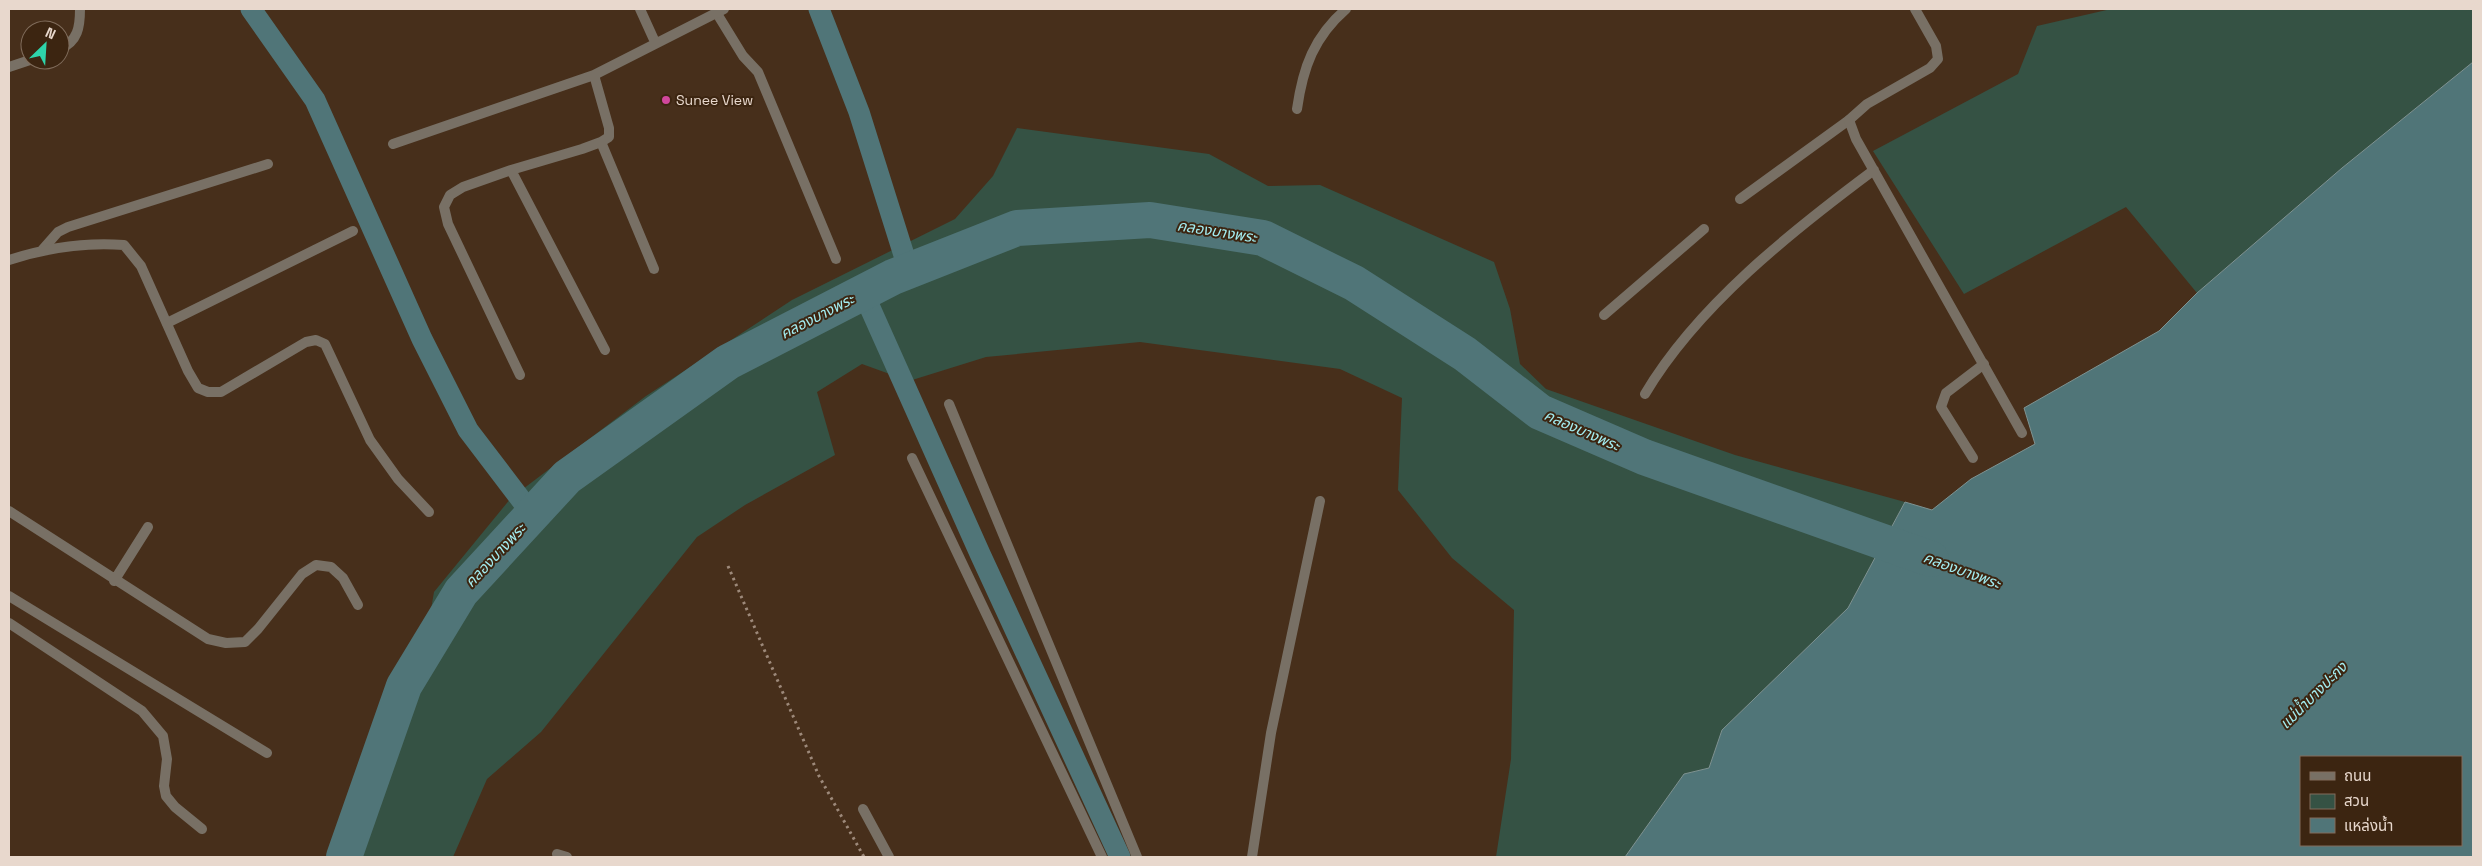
<svg xmlns="http://www.w3.org/2000/svg" width="2482" height="866" viewBox="0 0 2482 866" font-family="'Space Grotesk','Noto Sans Thai',sans-serif">
	<rect width="100%" height="100%" fill="#472f1b"/>
	<!-- green -->
	<path fill="#355244" d="M2111 9H2473V62L2342 168 2197 293 2126 207 1964 294 1873 151 2018 74 2037 26Z
		M1017 128 1209 154 1268 186 1320 185 1494 262 1510 309 1520 364 1546 389 1735 455 1905 502 1848 608 1722 730 1709 768 1684 774 1625 857H1496L1511 759 1514 610 1452 558 1398 490 1402 398 1340 369 1140 342 986 357 909 381 862 364 817 392 835 455 745 505 697 537 541 732 487 779 453 857H358L377 794 419 679 434 592 511 498 646 396 792 300 955 219 993 176Z"/>
	<!-- water -->
	<path fill="#507578" stroke="#7e9392" fill-rule="evenodd" d="M2473 62V857H1625L1684 774 1709 768 1722 730 1848 608 1905 502 1932 510 1971 479 2035 444 2024 408 2159 331 2197 293 2342 168ZM2301 757H2461V845H2301Z"/>
	<g fill="none" stroke-linecap="round" stroke-linejoin="round">
		<!-- canal -->
		<path stroke="#507578" stroke-width="21" d="M251 9 315 100 422 339 468 430 532 514
			M819 9 859 112 909 271
			M863 292 981 556 1120 857"/>
		<!-- river -->
		<path stroke="#507578" stroke-width="36" d="M344 857 404 686 461 592 567 477 728 362 893 277 1017 228 1150 220 1263 238 1354 283 1465 354 1540 412 1644 457 1931 559"/>
		<!-- path -->
		<path stroke="#9d897a" stroke-width="3" stroke-dasharray="2.5 4" stroke-linecap="butt" d="M728 566 819 776 864 857"/>
		<!-- lane -->
		<path stroke="#787065" stroke-width="10" d="M716 12 743 56 758 72 836 259
			M1740 199 1849 120
			M43 249 58 232 68 227 268 164
			M1604 315 1704 229
			M167 323 353 231
			M949 404 1137 857
			M912 458 1102 857
			M1973 458 1941 407 1946 393 1984 364
			M9 511 208 639 226 643 245 642 258 629 302 574 316 565 331 567 343 578 358 605
			M114 581 148 527
			M9 623 142 711 163 736 167 759 164 786 166 796 175 807 202 829
			M863 809 889 857
			M557 854 567 857
			M1252 857 1271 733 1320 501"/>
		<!-- street -->
		<path stroke="#787065" stroke-width="10" d="M640 9 655 42
			M1915 9 1936 46 1938 59 1930 68 1867 104 1849 120 1856 139 2022 433
			M60 49C78 41 80 27 80 9
			M9 67 30 60
			M1297 109C1303 67 1314 37 1346 9
			M601 142 654 269
			M393 144 594 75 724 9
			M511 170 605 350
			M9 260C46 248 84 242 124 245L141 266 188 371 198 388 208 392H221L306 342 316 340 325 344 370 440 398 479 429 512
			M520 375 448 224 444 207 450 195 463 187 511 170 582 149 601 142 609 137V128L594 75
			M1645 394C1697 306 1792 231 1874 170
			M9 596 267 753"/>
	</g>
	<!-- markers -->
	<circle fill="#d1479c" stroke="#3c2511" stroke-width="2" cx="666" cy="100" r="5"/>
	<g text-anchor="middle" dominant-baseline="central" stroke-width="4" stroke-linejoin="round" paint-order="stroke">
		<!-- poi labels -->
		<g font-size="14" fill="#e8d8cd" stroke="#3c2511" text-anchor="start">
			<text x="676" y="100">Sunee View</text>
		</g>
		<!-- water labels -->
		<g font-size="15" font-style="italic" fill="#a3edf1" stroke="#3c2511">
			<text transform="translate(1217 231) rotate(9)">คลองบางพระ</text>
			<text transform="translate(817 316) rotate(-27)">คลองบางพระ</text>
			<text transform="translate(1582 430) rotate(24)">คลองบางพระ</text>
			<text transform="translate(495 555) rotate(-47)">คลองบางพระ</text>
			<text transform="translate(1962 570) rotate(20)">คลองบางพระ</text>
			<text transform="translate(2313 695) rotate(-45)">แม่น้ำบางปะกง</text>
		</g>
	</g>
	<!-- border -->
	<rect width="2482" height="866" fill="none" stroke="#e8d8cd" stroke-width="20"/>
	<!-- legend -->
	<rect x="2300" y="756" width="162" height="90" fill="#3c2511" stroke="#816d5c"/>
	<rect x="2310" y="772" width="25" height="8" fill="#787065" stroke="#816d5c"/>
	<text x="2344" y="781" font-size="15" fill="#e8d8cd">ถนน</text>
	<rect x="2310" y="794" width="25" height="15" fill="#355244" stroke="#816d5c"/>
	<text x="2344" y="806" font-size="15" fill="#e8d8cd">สวน</text>
	<rect x="2310" y="818" width="25" height="15" fill="#507578" stroke="#816d5c"/>
	<text x="2344" y="831" font-size="15" fill="#e8d8cd">แหล่งน้ำ</text>
	<!-- north arrow -->
	<g transform="translate(45 45) rotate(25)"><circle r="24" fill="#3c2511" stroke="#816d5c"/>
	<path d="M0-4L9 19L0 12L-9 19Z" fill="#2ed4aa"/>
	<text y="-8" font-size="14" font-weight="bold" text-anchor="middle" fill="#e8d8cd">N</text>
	</g>
</svg>
